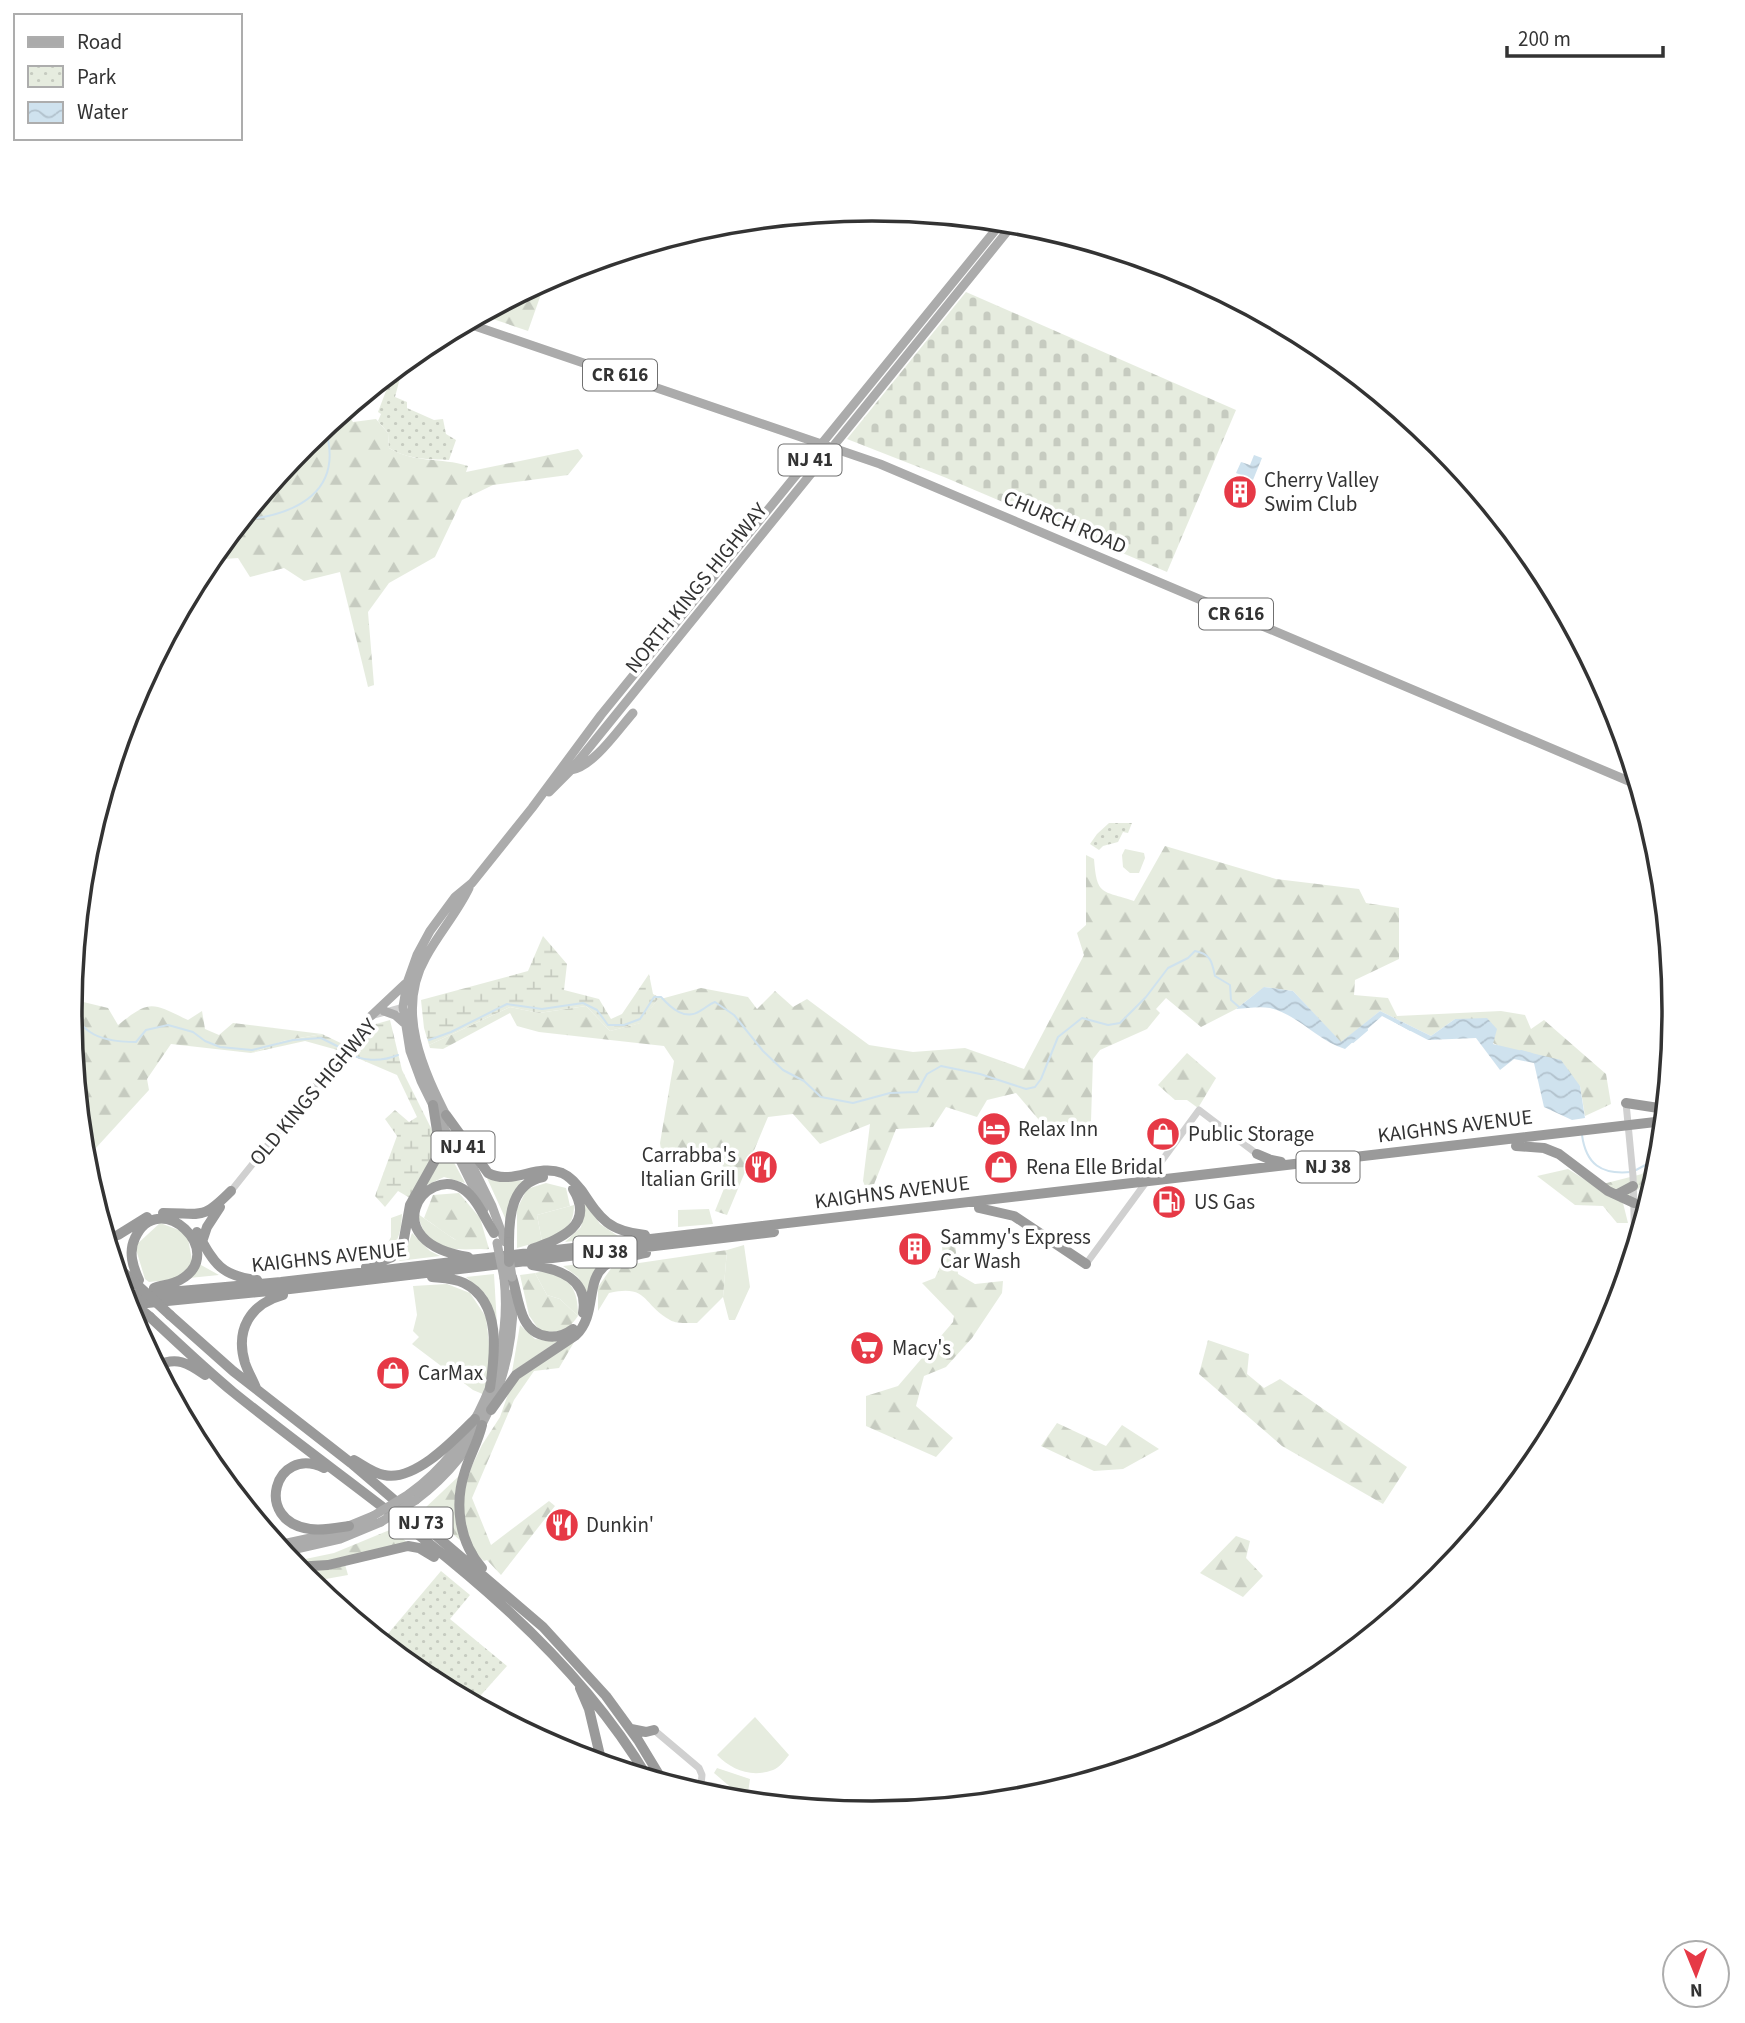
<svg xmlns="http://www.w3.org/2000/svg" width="1745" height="2023" viewBox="0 0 1745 2023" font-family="'Source Sans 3',sans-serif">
	<defs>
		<pattern id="forest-firs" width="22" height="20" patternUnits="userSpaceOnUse" patternTransform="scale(1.75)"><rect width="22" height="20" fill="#e6ecdf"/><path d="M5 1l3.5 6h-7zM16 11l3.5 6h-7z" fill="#c6cbc0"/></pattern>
		<pattern id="wetland-marsh" width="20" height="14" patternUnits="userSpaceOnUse" patternTransform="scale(1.75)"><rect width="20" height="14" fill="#e6ecdf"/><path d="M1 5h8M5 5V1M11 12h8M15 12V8" fill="none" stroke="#c6cbc0"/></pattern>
		<pattern id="cemetery-stones" width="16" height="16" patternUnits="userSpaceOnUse" patternTransform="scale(1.75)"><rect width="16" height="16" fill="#e6ecdf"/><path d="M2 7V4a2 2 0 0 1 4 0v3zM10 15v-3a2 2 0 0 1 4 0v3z" fill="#c6cbc0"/></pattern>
		<pattern id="park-dots" width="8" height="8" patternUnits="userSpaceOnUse" patternTransform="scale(1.75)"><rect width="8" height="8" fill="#e6ecdf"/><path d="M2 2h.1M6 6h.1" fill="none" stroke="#c6cbc0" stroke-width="1.8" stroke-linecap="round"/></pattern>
		<pattern id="water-waves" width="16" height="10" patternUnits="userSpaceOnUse" patternTransform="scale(1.75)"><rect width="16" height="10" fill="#cfe2ee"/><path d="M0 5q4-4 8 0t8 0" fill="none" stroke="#b2c2cd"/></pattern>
	</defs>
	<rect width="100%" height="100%" fill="#fff"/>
	<!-- grass -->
	<path fill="#e6ecdf" d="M1125 849 1144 853 1145 858 1139 873H1130L1123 867 1122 855Z
		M443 1142 465 1183 444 1177 421 1188Z
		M487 1178 524 1181 506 1220Z
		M585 1203 600 1224 618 1236 565 1242 581 1227Z
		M574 1205C574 1229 561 1232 542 1241L537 1215Z
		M709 1209 713 1224 678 1227V1210Z
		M402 1214C401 1234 398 1244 383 1257L384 1250 391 1237V1218Z
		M418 1214 454 1239 482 1249C450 1250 426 1252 418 1214Z
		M160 1223 187 1233 192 1260 219 1275 149 1282 145 1279 135 1246Z
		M412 1233 430 1251 440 1256 399 1261 407 1248Z
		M744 1245 750 1287 735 1320H729L723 1297 727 1250Z
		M605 1261 587 1294 578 1277 563 1266Z
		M544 1271C571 1278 578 1289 578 1316L560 1299 547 1295 535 1273Z
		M494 1274 497 1325 486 1295 466 1277Z
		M447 1284 470 1293 486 1317 491 1361 485 1395 473 1390 412 1344 419 1337 413 1331 417 1315 413 1286Z
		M520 1325 535 1339 558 1341 512 1372Z
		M755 1717 789 1755C785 1760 779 1768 773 1770 751 1778 732 1770 717 1755Z
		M717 1768 750 1779 748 1793 734 1790 714 1773Z"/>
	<!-- forest -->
	<path fill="url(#forest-firs)" d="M546 280 528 331 481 315Z
		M345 411 353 422 376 419 388 433 389 448C416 464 440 457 468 466L466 472 578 449 583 456 568 475 493 485 462 500 435 557 389 583 368 612 374 685 368 687 340 572 304 581 284 568 250 577 238 558 210 560 288 465 298 467 316 440 314 437Z
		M1165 846 1276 879 1359 889 1366 903 1399 908V959L1355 980 1354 995 1388 998 1397 1016 1501 1011 1525 1015 1531 1029 1544 1020 1606 1074 1611 1104 1585 1116 1580 1086 1493 1043 1455 1019 1431 1036 1380 1011 1341 1043 1293 991 1264 987 1236 1009 1201 1027 1166 998 1156 1009 1160 1013 1147 1029 1100 1050 1093 1059 1091 1121 1083 1129 1039 1120 1016 1093 987 1100 977 1117 946 1107 933 1127 896 1129 869 1197 863 1181 870 1124 820 1144 793 1114 768 1117 727 1215 715 1211 725 1186 722 1160 662 1156 660 1143 674 1061 664 1046 539 1032 517 1026 510 1013 443 1049 430 1048 429 1045 510 1007 539 1013 586 1006 610 1031 640 1023 657 1000 701 988 748 997 757 1009 775 991 793 1007 807 999 869 1045 913 1052 965 1048 1024 1069 1084 955 1077 933 1086 925V855L1094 859C1097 896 1101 890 1134 901Z
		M71 999 108 1008 118 1025C151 999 151 1003 188 1020L202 1011 205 1029 219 1035 233 1023 322 1034 283 1041 251 1053 171 1044 147 1079 149 1090 95 1149 82 1138 70 1011Z
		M1187 1053 1216 1078 1198 1108 1187 1100H1175L1158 1085Z
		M1661 1151 1659 1170 1623 1203 1628 1223H1617L1603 1206 1575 1205 1537 1176 1568 1169 1595 1186 1642 1174Z
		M546 1183 566 1188 570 1206 537 1215 542 1241 517 1248V1209L527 1189Z
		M459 1193 480 1218 489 1249C466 1252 442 1230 424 1218L433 1195Z
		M941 1229 954 1231 958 1274 975 1284 1003 1281 1002 1293 972 1338 946 1367 924 1376 916 1406 953 1438 936 1457 866 1426V1396L898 1386 953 1322 954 1316 922 1283 935 1278 943 1260Z
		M727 1250 723 1297 697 1323C689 1323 676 1324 670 1320 642 1305 649 1284 609 1293L598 1311V1287L612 1267Z
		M535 1273 547 1295 560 1299 578 1316C567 1332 558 1334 539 1330L529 1315 520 1275Z
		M577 1337 559 1368 534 1371 514 1400 472 1498 491 1545 549 1501 555 1506 501 1575 487 1560 484 1561 424 1509 460 1475 468 1474 482 1445 500 1417 513 1380Z
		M1208 1340 1249 1354 1247 1374 1264 1388 1280 1379 1407 1467 1383 1504 1282 1446 1199 1374Z
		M1057 1423 1106 1446 1122 1425 1159 1449 1123 1469 1094 1471 1041 1446Z
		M392 1529 409 1544 344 1561 348 1575 309 1582 291 1562 334 1553Z
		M1236 1536 1250 1541 1246 1558 1263 1576 1243 1597 1200 1573Z"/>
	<!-- wetland -->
	<path fill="url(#wetland-marsh)" d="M543 936 567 964 564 990 599 999 611 1019 622 1014 649 974 653 994 662 999 657 1000 641 1023 610 1031 586 1006 539 1013 510 1007 429 1045 424 1028 421 1000 528 971Z
		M390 1020 402 1070 432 1130 433 1154 410 1198 398 1191 385 1207 375 1196 397 1136 385 1119 395 1110 409 1122 417 1117 397 1075 341 1051 305 1041 251 1053 283 1041 322 1034 355 1050 376 1024Z"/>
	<!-- cemetery -->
	<path fill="url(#cemetery-stones)" d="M966 292 1236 410 1167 572 944 477 847 439Z"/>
	<!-- park -->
	<path fill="url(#park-dots)" d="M392 375 400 378 395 397 407 402V408L434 420 443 419 446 434 456 440 449 460C428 459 409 460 389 448L388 433 378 421 381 414 378 412Z
		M1109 823H1132L1128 833 1123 832 1118 842 1103 846 1099 850 1090 844 1097 834Z
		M441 1571 470 1595 450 1619 507 1666 473 1704 426 1679 381 1642Z"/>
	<!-- water -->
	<path fill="url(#water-waves)" d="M1254 455 1262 458 1253 480 1236 473 1241 462 1250 465Z
		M1264 987 1293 991 1341 1042 1380 1011 1431 1036 1455 1019 1487 1018 1497 1029 1493 1044 1561 1060 1580 1086 1585 1118 1572 1120 1544 1107 1534 1063 1514 1059 1500 1070 1476 1038 1428 1040 1382 1016 1345 1049C1316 1040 1299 1015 1270 1008 1260 1006 1247 1008 1236 1009Z"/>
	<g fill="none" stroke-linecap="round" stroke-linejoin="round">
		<!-- stream -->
		<path stroke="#cfe2ee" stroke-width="2" d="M242 520C297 515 345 491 325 428
			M71 1018C79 1021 83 1027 90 1032 103 1041 121 1042 136 1042L146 1030 168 1025 193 1032 205 1041 220 1047 252 1050 293 1040 321 1038 341 1048
			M1394 1021 1410 1030
			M429 1040 451 1032 507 1004 542 1009 583 1003 597 1010 608 1025H624L640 1019 654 997H661C671 1008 685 1021 700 1011 706 1008 709 1004 715 1002L734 1015 763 1051 783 1070 804 1081 821 1097 853 1103 890 1093 917 1092 927 1074 941 1066 980 1074 1026 1089 1035 1087 1041 1079 1058 1037 1082 1018 1108 1025 1120 1023 1146 997 1168 968 1188 958 1195 951C1211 954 1212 962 1215 976L1230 985 1231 1000 1239 1007
			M1353 1042 1367 1030
			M345 1051C361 1062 381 1062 398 1055
			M1521 1051 1532 1054
			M1582 1135C1586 1164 1601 1175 1631 1172
			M1636 1170 1651 1162 1662 1143"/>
		<!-- minor -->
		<path stroke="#d0d0d0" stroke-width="7" d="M1626 1103 1633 1176 1635 1250
			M231 1191 371 1016 403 1007
			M1086 1264 1199 1110 1257 1154
			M654 1730 699 1768 702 1775 701 1785
			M677 1787C698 1783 724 1783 739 1801
			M701 1794 719 1795 730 1800"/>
		<!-- major -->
		<path stroke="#ababab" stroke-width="9" d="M466 323 880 464 1638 785
			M571 770C593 767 618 730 633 713
			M549 792 571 770 1014 223
			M384 1011 395 1015 404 1023
			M371 1016 405 984
			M449 1121C423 1070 395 1011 426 957 439 933 457 913 469 888
			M459 1139 492 1206 505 1242
			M484 1209 421 1081 410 1051 403 1007 407 983 417 955 430 931 455 897 472 883 532 808 601 715 1002 222
			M409 1494C476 1445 513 1361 504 1278
			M416 1500C482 1450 515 1374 513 1293
			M278 1545 329 1534 373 1516
			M283 1552 340 1539 381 1522"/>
		<!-- highway -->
		<path stroke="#9a9a9a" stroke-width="10" d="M1626 1103 1665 1109
			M446 1115 488 1173C512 1186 537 1163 562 1173 571 1177 576 1184 582 1191 601 1220 609 1231 645 1235
			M1516 1146 1544 1148 1559 1154 1608 1191 1634 1203
			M1257 1154 1271 1160 1281 1162
			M1618 1194 1633 1186
			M979 1208 1014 1216 1086 1264
			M163 1213C203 1213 201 1221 231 1191
			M197 1232C214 1263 220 1276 257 1280
			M107 1238 118 1235 147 1217
			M202 1242 207 1227 220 1207
			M509 1242C509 1215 512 1183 543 1177
			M532 1249C559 1239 596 1226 573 1189
			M468 1257C374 1242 424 1164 463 1189 477 1198 485 1219 494 1233
			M114 1264 132 1280
			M532 1265C559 1269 589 1279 583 1313
			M366 1267 392 1257 403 1244 410 1205 438 1155V1137L433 1105
			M432 1277C443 1278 454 1278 464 1283 502 1302 495 1354 490 1388
			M512 1277C519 1298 519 1332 546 1336 556 1338 565 1335 573 1329
			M139 1280C133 1267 128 1252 135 1238 158 1186 230 1252 180 1280 173 1284 163 1285 154 1288
			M124 1296 281 1282 1664 1121
			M127 1305 290 1289 774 1232
			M170 1315 233 1371 351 1463 543 1627 606 1696 638 1740 664 1783
			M150 1317C177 1342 204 1368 233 1392 379 1510 550 1613 648 1778
			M140 1319 147 1336 148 1351
			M157 1366C176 1356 188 1363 205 1375
			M256 1388C253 1380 248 1372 245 1363 235 1330 250 1304 283 1295
			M491 1410 516 1375 576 1335C598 1314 584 1279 607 1264 618 1258 633 1256 646 1253
			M354 1460C363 1465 373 1473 384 1475 415 1482 455 1439 475 1419
			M324 1468C274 1444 253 1522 310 1529 323 1531 336 1528 349 1526
			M295 1567 328 1565 408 1546 419 1548 434 1557
			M482 1568C459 1542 454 1504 465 1471 470 1455 478 1442 482 1425
			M580 1688 589 1709 602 1764
			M631 1729 646 1732 654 1730"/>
		<!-- major-bridge -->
		<path stroke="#ababab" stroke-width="9" d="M497 1243 504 1278
			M509 1258 512 1277
			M373 1516 409 1494
			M381 1522 416 1500"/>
		<!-- highway-bridge -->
		<path stroke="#9a9a9a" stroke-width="10" d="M509 1242V1262
			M132 1280 170 1315
			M129 1300 150 1317"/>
	</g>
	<!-- icons -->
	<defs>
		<g id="building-disc" transform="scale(1.75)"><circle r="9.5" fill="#e63946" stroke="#fff"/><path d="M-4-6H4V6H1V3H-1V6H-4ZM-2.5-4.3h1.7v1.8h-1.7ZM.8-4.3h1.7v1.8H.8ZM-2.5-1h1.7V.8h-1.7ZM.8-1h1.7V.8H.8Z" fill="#fff"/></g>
		<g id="hotel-disc" transform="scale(1.75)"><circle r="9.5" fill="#e63946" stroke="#fff"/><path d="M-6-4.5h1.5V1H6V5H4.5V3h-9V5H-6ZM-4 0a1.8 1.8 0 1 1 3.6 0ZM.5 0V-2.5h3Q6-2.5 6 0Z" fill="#fff"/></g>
		<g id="shop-disc" transform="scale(1.75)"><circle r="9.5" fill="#e63946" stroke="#fff"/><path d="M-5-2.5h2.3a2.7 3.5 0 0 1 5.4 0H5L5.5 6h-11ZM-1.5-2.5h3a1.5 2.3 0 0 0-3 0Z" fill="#fff"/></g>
		<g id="restaurant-disc" transform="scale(1.75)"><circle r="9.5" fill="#e63946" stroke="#fff"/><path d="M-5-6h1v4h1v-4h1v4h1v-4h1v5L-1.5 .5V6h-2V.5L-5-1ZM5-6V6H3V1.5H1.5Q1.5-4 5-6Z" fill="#fff"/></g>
		<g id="fuel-disc" transform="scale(1.75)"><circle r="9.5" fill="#e63946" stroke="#fff"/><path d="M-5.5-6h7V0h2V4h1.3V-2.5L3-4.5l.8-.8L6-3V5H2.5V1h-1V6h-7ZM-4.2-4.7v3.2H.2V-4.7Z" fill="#fff"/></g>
		<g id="supermarket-disc" transform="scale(1.75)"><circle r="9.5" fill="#e63946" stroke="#fff"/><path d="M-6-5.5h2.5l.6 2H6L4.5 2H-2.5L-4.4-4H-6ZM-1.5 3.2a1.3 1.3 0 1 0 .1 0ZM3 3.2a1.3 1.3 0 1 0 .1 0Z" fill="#fff"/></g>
	</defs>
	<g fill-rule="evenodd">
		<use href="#building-disc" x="1240" y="492"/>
		<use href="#hotel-disc" x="994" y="1129"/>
		<use href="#shop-disc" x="1163" y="1134"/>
		<use href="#restaurant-disc" x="761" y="1167"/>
		<use href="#shop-disc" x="1001" y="1167"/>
		<use href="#fuel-disc" x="1169" y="1202"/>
		<use href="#building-disc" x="915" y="1249"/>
		<use href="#supermarket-disc" x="867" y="1348"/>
		<use href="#shop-disc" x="393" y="1373"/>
		<use href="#restaurant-disc" x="562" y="1525"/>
	</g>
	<g text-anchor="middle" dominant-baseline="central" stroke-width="7" stroke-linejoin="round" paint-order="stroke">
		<!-- shield labels -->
		<g fill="#fff" stroke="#707070" stroke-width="2">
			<rect x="583" y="359.5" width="74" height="31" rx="5"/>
			<rect x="778.5" y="444.5" width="63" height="31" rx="5"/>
			<rect x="1199" y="598.5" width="74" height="31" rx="5"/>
			<rect x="431.5" y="1131.5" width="63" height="31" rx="5"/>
			<rect x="1296.5" y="1151.5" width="63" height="31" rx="5"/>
			<rect x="573.5" y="1236.5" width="63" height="31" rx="5"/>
			<rect x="389.5" y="1507.5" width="63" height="31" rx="5"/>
		</g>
		<g font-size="19" font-weight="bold" fill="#333">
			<text x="620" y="375">CR 616</text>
			<text x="810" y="460">NJ 41</text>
			<text x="1236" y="614">CR 616</text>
			<text x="463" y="1147">NJ 41</text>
			<text x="1328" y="1167">NJ 38</text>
			<text x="605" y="1252">NJ 38</text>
			<text x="421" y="1523">NJ 73</text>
		</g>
		<!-- poi labels -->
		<g font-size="21" fill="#333" stroke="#fff" text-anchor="start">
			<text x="1264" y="480">Cherry Valley<tspan x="1264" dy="24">Swim Club</tspan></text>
			<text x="1018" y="1129">Relax Inn</text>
			<text x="1188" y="1134">Public Storage</text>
			<text x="736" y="1155" text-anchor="end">Carrabba's<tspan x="736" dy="24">Italian Grill</tspan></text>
			<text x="1026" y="1167">Rena Elle Bridal</text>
			<text x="1194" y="1202">US Gas</text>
			<text x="940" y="1237">Sammy's Express<tspan x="940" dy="24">Car Wash</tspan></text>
			<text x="892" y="1348">Macy's</text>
			<text x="418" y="1373">CarMax</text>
			<text x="586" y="1525">Dunkin'</text>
		</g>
		<!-- street labels -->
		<g font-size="21" fill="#333" stroke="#fff">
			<text transform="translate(1065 522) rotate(23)">CHURCH ROAD</text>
			<text transform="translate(696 588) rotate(-51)">NORTH KINGS HIGHWAY</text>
			<text transform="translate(313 1092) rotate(-50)">OLD KINGS HIGHWAY</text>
			<text transform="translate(1455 1126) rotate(-7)">KAIGHNS AVENUE</text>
			<text transform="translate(892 1192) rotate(-7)">KAIGHNS AVENUE</text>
			<text transform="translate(329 1257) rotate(-6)">KAIGHNS AVENUE</text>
		</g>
	</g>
	<!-- crop -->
	<path d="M0 0H1745V2023H0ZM82 1011a790 790 0 1 1 1580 0a790 790 0 1 1-1580 0Z" fill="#fff" fill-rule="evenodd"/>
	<path fill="none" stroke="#333" stroke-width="3.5" d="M82 1011a790 790 0 1 1 1580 0a790 790 0 1 1-1580 0Z"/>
	<!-- legend -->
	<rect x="14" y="14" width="228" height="126" fill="#ffffff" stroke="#adadad" stroke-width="2"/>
	<rect x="28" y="37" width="35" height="10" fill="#ababab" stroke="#adadad" stroke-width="2"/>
	<text x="77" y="49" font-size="21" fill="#333333">Road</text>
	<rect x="28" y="66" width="35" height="21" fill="url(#park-dots)" stroke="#adadad" stroke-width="2"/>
	<text x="77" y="84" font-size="21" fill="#333333">Park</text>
	<rect x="28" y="102" width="35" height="21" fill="url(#water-waves)" stroke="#adadad" stroke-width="2"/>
	<text x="77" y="119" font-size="21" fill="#333333">Water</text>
	<!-- north arrow -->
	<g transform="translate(1696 1974) rotate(179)"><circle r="33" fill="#ffffff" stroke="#adadad" stroke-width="2"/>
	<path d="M0-5L12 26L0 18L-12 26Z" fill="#e63946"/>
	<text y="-10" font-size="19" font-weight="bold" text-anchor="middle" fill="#333333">N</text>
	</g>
	<!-- scale -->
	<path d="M1507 46v10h156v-10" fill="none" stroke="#333333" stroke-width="3.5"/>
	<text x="1518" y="46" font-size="21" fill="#333333" stroke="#ffffff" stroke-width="5" paint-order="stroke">200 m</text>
</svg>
